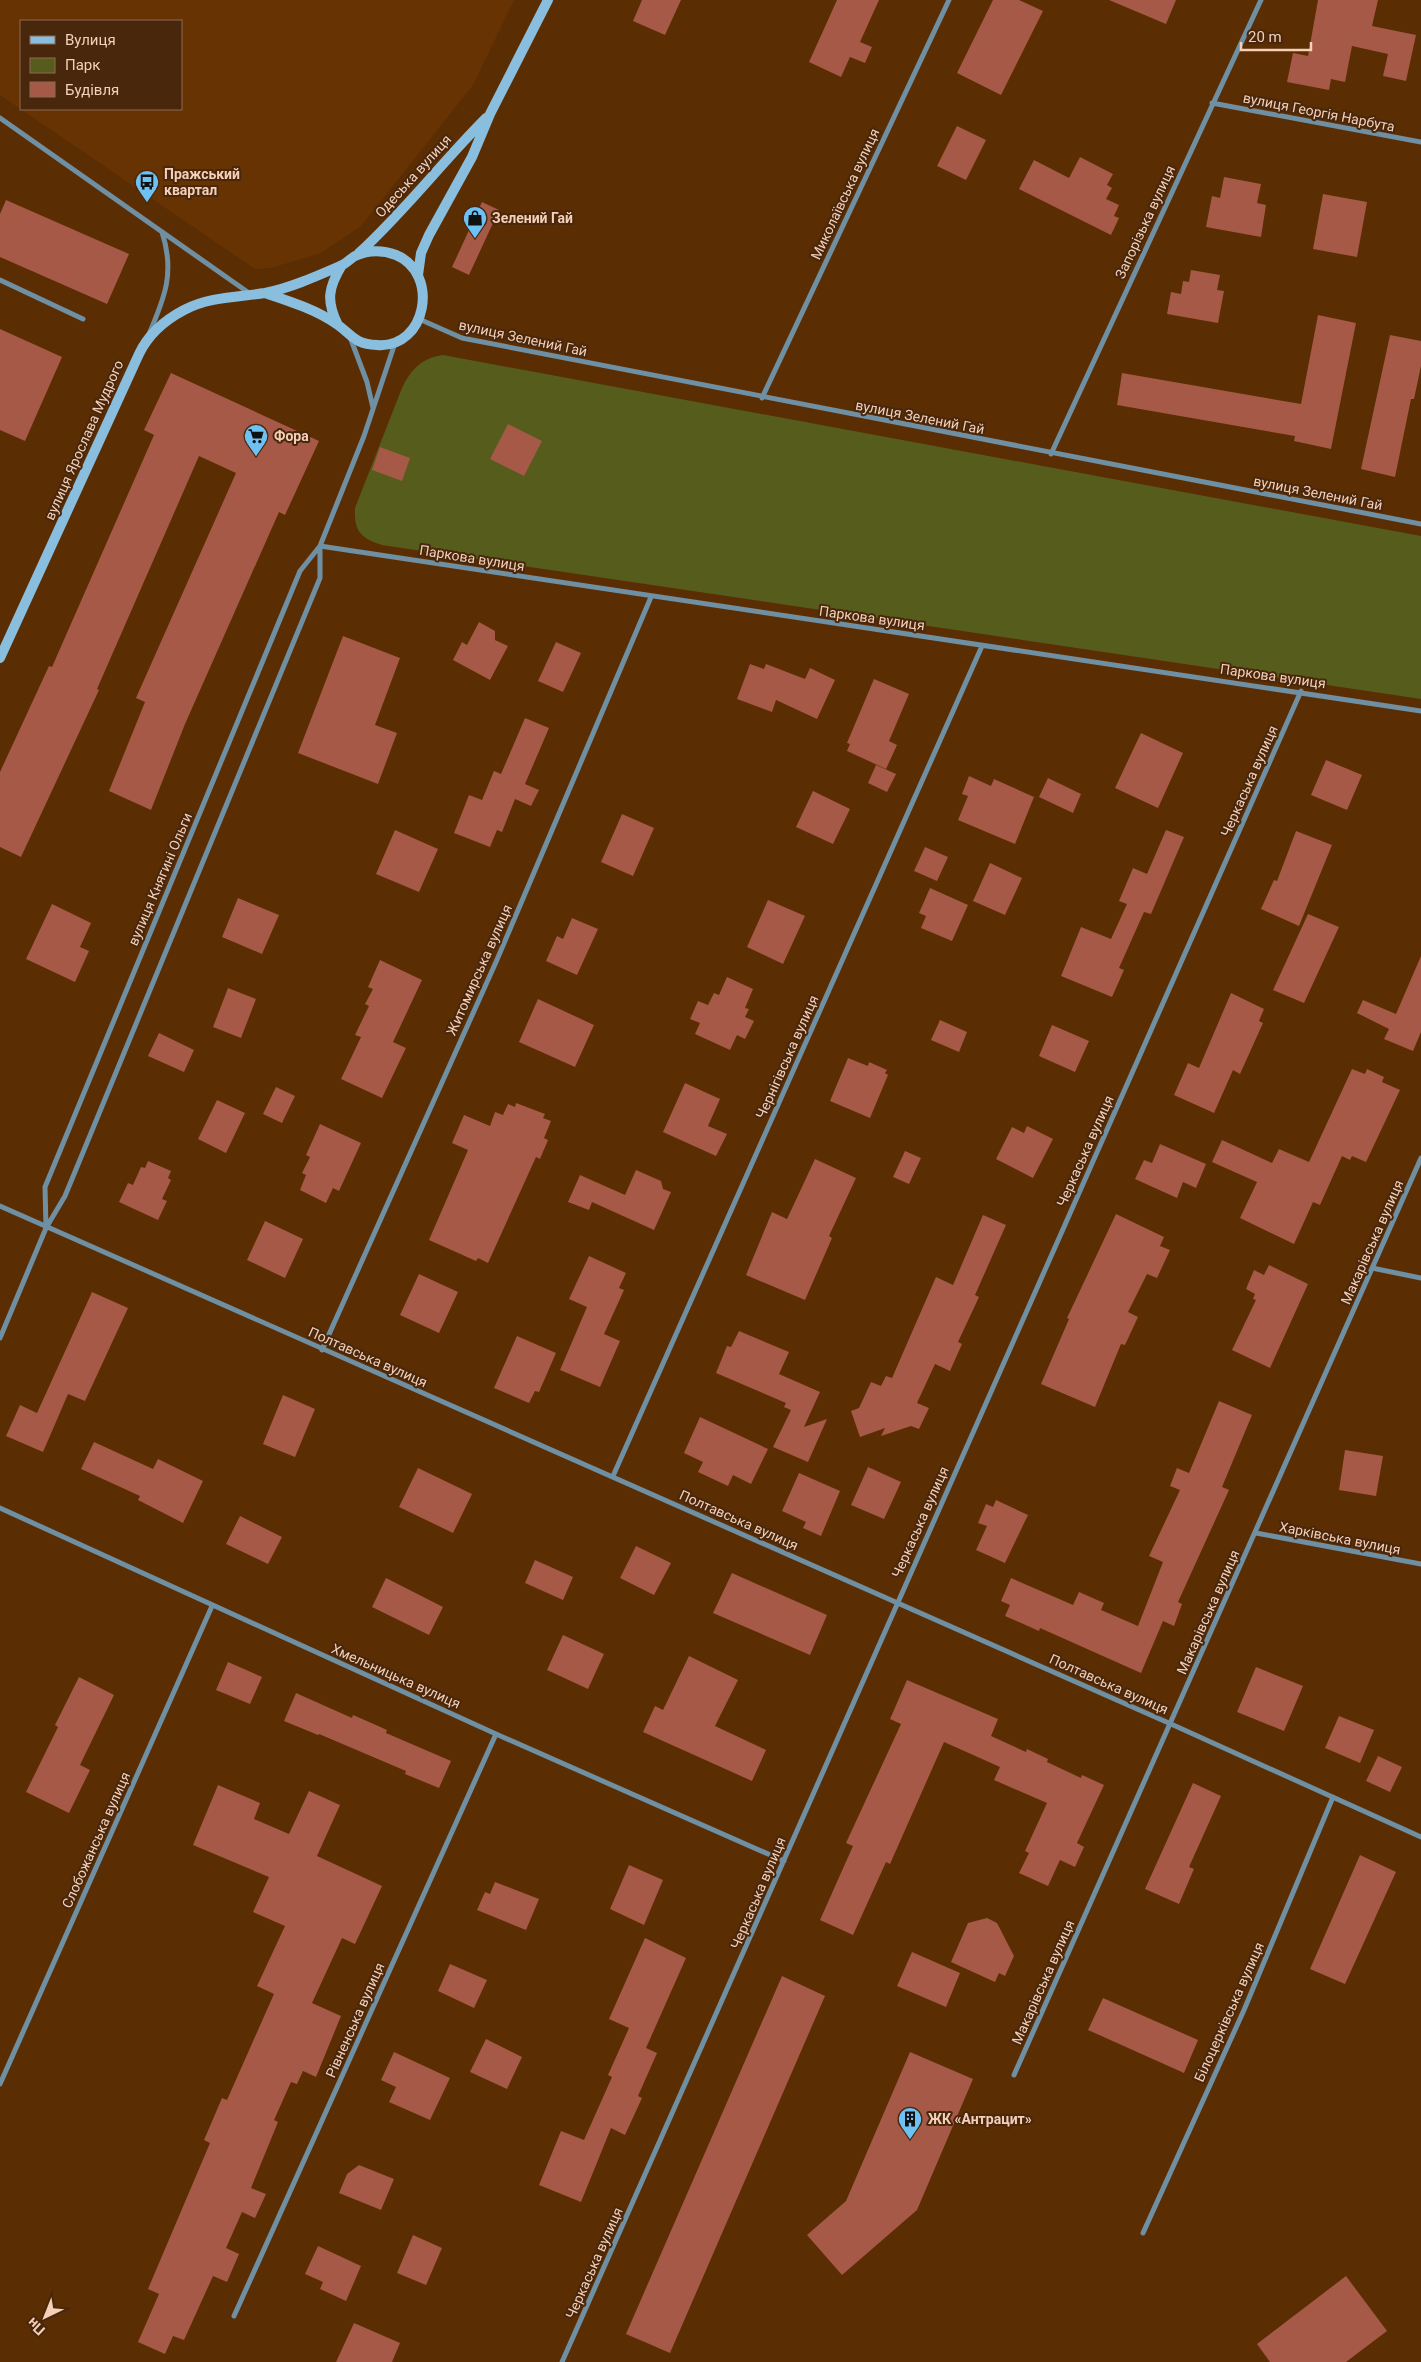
<svg xmlns="http://www.w3.org/2000/svg" width="1421" height="2362" viewBox="0 0 1421 2362" font-family="Roboto,sans-serif">
	<rect width="100%" height="100%" fill="#5b2d03"/>
	<!-- built -->
	<path fill="#673303" fill-rule="evenodd" d="M0 0H514L473 85 361 226 321 253 271 268 255 269 0 95ZM21 21H181V109H21Z"/>
	<!-- green -->
	<path fill="#565d1c" d="M443 355 1421 536V699L382 545C360 538 354 531 355 508L402 388C411 369 422 358 443 355Z"/>
	<!-- building -->
	<path fill="#a55946" d="M642 0H681L665 35 633 21Z
		M837 0H879L860 42 872 47 865 63 850 57 841 77 809 62Z
		M993 0H1019L1043 11 1001 95 957 73Z
		M1109 0H1176L1166 24Z
		M1318 0H1378L1372 26 1416 35 1406 81 1383 76 1388 54 1352 46 1345 82 1331 79 1329 90 1287 82 1293 53 1308 56Z
		M957 126 986 140 966 180 937 166Z
		M1080 157 1113 174 1107 185 1112 188 1106 199 1119 205 1114 216 1119 218 1111 235 1019 189 1034 160 1069 178Z
		M1224 177 1261 184 1257 203 1266 205 1261 237 1206 227 1212 196 1220 198Z
		M1323 194 1367 202 1357 257 1313 249Z
		M6 200 129 254 107 304 0 257V214Z
		M482 202 499 210 469 275 452 267Z
		M1191 270 1220 275 1217 290 1224 291 1218 323 1167 314 1171 292 1181 294 1183 281 1189 282Z
		M1318 315 1356 323 1331 449 1294 441 1295 436 1117 405 1122 373 1301 404Z
		M0 329 62 357 25 441 0 430Z
		M1390 335 1421 341V366L1414 399H1411L1395 477 1361 469Z
		M171 373 319 441 285 515 279 512 185 724 151 810 109 791 145 702 136 698 236 473 199 456 97 689 99 690 21 857 0 847V772L49 666 52 667 154 435 144 430Z
		M508 424 542 441 524 476 490 459Z
		M380 447 410 458 402 481 372 470Z
		M479 622 495 631V640L508 646 490 680 453 660 462 642 467 645Z
		M343 636 400 658 375 725 397 733 378 784 298 753Z
		M556 642 581 653 563 692 538 681Z
		M750 664 764 669 766 664 805 679 810 668 835 680 817 719 776 700 772 712 737 699Z
		M874 679 909 694 889 741 897 745 886 769 847 751 850 744 847 743Z
		M525 718 549 728 525 784 539 790 531 806 515 799 502 832 497 830 490 847 454 833 469 795 482 800 494 771 501 774Z
		M1141 733 1183 753 1158 808 1115 788Z
		M1326 760 1362 775 1347 810 1311 795Z
		M876 765 896 774 887 792 868 783Z
		M969 776 991 786 994 779 1034 797 1015 844 958 820 968 796 962 794Z
		M1048 778 1081 794 1073 813 1039 797Z
		M813 791 850 809 833 844 796 827Z
		M622 814 654 828 633 876 601 862Z
		M395 830 438 849 419 892 376 874Z
		M1166 830 1184 837 1151 914 1144 912 1119 968 1124 970 1112 997 1061 976 1081 927 1111 939 1127 904 1119 901 1133 868 1147 874Z
		M1296 831 1332 845 1299 926 1261 909 1274 880 1277 881Z
		M925 847 948 857 937 881 914 871Z
		M990 863 1022 878 1005 915 973 901Z
		M930 888 968 905 952 941 921 928 926 916 919 913Z
		M238 898 279 915 262 954 222 937Z
		M768 900 805 916 783 964 747 947Z
		M52 904 91 923 80 947 89 951 75 982 26 959Z
		M1308 914 1339 927 1304 1003 1273 990Z
		M572 918 598 929 577 975 546 961 557 936 563 939Z
		M1421 956V1032L1413 1051 1384 1039 1389 1029 1357 1013 1363 1000 1396 1014Z
		M380 960 422 980 393 1042 406 1048 382 1098 341 1079 361 1037 355 1035 369 1006 365 1004 373 989 368 987Z
		M727 977 753 989 745 1008 749 1009 745 1017 754 1021 745 1039 737 1035 730 1050 695 1034 700 1023 690 1019 698 1001 708 1005 714 993 719 995Z
		M228 988 256 999 241 1038 213 1027Z
		M1231 993 1264 1009 1259 1021 1263 1023 1240 1074 1233 1070 1214 1113 1174 1095 1188 1063 1199 1068Z
		M538 999 594 1025 575 1067 519 1042Z
		M940 1020 967 1032 959 1052 931 1040Z
		M1052 1025 1089 1041 1075 1072 1039 1056Z
		M159 1033 194 1050 184 1072 148 1056Z
		M848 1058 868 1066 869 1062 887 1070 885 1073 888 1075 870 1118 830 1101Z
		M1352 1069 1365 1074 1367 1069 1384 1077 1382 1082 1400 1090 1366 1162 1352 1156 1350 1160 1342 1156 1320 1205 1313 1202 1294 1244 1240 1218 1257 1182 1212 1162 1222 1140 1272 1163 1279 1149 1309 1162Z
		M685 1083 720 1099 708 1126 727 1134 716 1156 663 1132Z
		M276 1087 295 1096 282 1123 263 1114Z
		M217 1100 245 1113 226 1153 198 1139Z
		M516 1103 545 1114 543 1118 551 1121 544 1138 548 1140 540 1159 536 1157 488 1263 478 1258 476 1261 429 1240 468 1150 452 1143 464 1115 490 1126 495 1112 503 1115 508 1104 515 1107Z
		M320 1124 361 1143 339 1191 333 1188 326 1203 300 1190 306 1175 302 1173 310 1157 306 1155Z
		M1027 1126 1053 1139 1033 1178 996 1159 1012 1127 1024 1133Z
		M1160 1144 1206 1164 1196 1188 1183 1182 1177 1198 1135 1179 1144 1160 1152 1163Z
		M905 1151 921 1158 909 1184 893 1177Z
		M815 1159 856 1178 829 1236 832 1238 805 1300 746 1275 772 1212 787 1219Z
		M148 1161 171 1171 168 1178 171 1180 162 1199 167 1201 158 1220 119 1202 128 1183 133 1185 141 1167 145 1168Z
		M636 1170 661 1181 663 1189 671 1192 654 1230 592 1202 589 1210 568 1202 580 1175 625 1195Z
		M1116 1214 1164 1237 1160 1246 1170 1250 1157 1278 1147 1274 1128 1312 1138 1317 1125 1345 1121 1344 1095 1407 1041 1384 1069 1319 1067 1318Z
		M983 1215 1006 1225 975 1295 979 1297 958 1342 962 1344 950 1371 935 1364 917 1403 929 1408 919 1429 911 1426 881 1436 885 1428 860 1437 851 1411 859 1408 871 1382 881 1386 886 1376 892 1378 936 1277 953 1285Z
		M265 1221 303 1239 285 1278 247 1260Z
		M589 1256 626 1273 619 1288 624 1290 604 1334 620 1341 600 1387 560 1370 587 1307 569 1299Z
		M1269 1265 1308 1284 1270 1368 1232 1350 1256 1300 1253 1299 1255 1294 1246 1289 1254 1270 1264 1275Z
		M419 1274 458 1292 439 1333 400 1315Z
		M92 1292 128 1308 85 1401 68 1394 43 1452 6 1436 20 1405 37 1413Z
		M739 1331 789 1352 779 1374 820 1392 804 1427 827 1419 808 1462 773 1447 791 1410 784 1407 786 1403 716 1373 727 1346 731 1347Z
		M517 1336 556 1353 539 1392 535 1391 529 1403 494 1388Z
		M283 1395 315 1409 295 1457 263 1444Z
		M1219 1401 1252 1415 1222 1487 1229 1490 1178 1602 1182 1604 1174 1626 1163 1621 1141 1673 1040 1628 1039 1631 1005 1616 1010 1605 1001 1601 1011 1578 1073 1605 1079 1592 1104 1603 1101 1610 1138 1626 1163 1562 1149 1556 1180 1490 1170 1486 1177 1468 1189 1473Z
		M700 1417 768 1449 751 1484 733 1475 728 1486 698 1472 703 1462 684 1453Z
		M94 1442 153 1469 158 1459 203 1481 183 1523 138 1500 140 1496 81 1469Z
		M1345 1450 1383 1456 1376 1496 1339 1490Z
		M868 1467 901 1482 884 1519 851 1505Z
		M418 1468 472 1494 453 1533 399 1507Z
		M799 1473 840 1491 821 1536 803 1528 806 1522 782 1511Z
		M996 1500 1028 1515 1005 1563 976 1550 987 1526 978 1523 986 1504 993 1507Z
		M240 1516 282 1537 268 1564 226 1544Z
		M636 1546 671 1563 654 1595 620 1578Z
		M535 1560 573 1577 563 1600 525 1583Z
		M732 1573 827 1615 810 1655 713 1613Z
		M386 1578 443 1607 429 1635 372 1607Z
		M563 1635 604 1654 588 1689 547 1670Z
		M689 1656 738 1680 715 1726 766 1750 752 1781 643 1732 655 1706 663 1710Z
		M228 1662 262 1677 250 1704 216 1690Z
		M1256 1667 1303 1686 1284 1731 1237 1712Z
		M79 1677 114 1695 80 1765 90 1770 69 1813 26 1792 58 1727 55 1725Z
		M907 1680 998 1719 991 1736 1026 1752 1027 1749 1048 1759 1047 1762 1081 1778 1082 1775 1104 1785 1077 1843 1084 1847 1075 1867 1060 1860 1048 1886 1019 1873 1029 1853 1025 1851 1047 1803 994 1780 1000 1767 944 1742 890 1864 886 1862 853 1935 820 1920 853 1846 846 1843 901 1724 890 1719Z
		M296 1693 352 1718 353 1715 376 1725 387 1730 386 1733 451 1761 439 1788 405 1774 406 1771 319 1734 318 1735 284 1721Z
		M1339 1716 1374 1730 1360 1763 1325 1748Z
		M1378 1756 1402 1767 1390 1792 1366 1781Z
		M1193 1783 1221 1796 1189 1867 1194 1869 1179 1904 1145 1889Z
		M218 1785 260 1803 254 1819 289 1834 309 1791 340 1805 317 1856 382 1886 355 1944 342 1938 312 2003 341 2016 316 2077 303 2071 297 2084 291 2082 274 2120 278 2122 251 2188 266 2194 255 2218 242 2212 226 2248 239 2254 227 2282 213 2276 184 2340 173 2336 165 2354 138 2342 159 2294 148 2289 210 2143 204 2140 222 2098 227 2100 274 1994 257 1986 285 1926 253 1912 269 1877 193 1845Z
		M1360 1855 1396 1872 1345 1984 1310 1969Z
		M629 1865 663 1880 644 1925 610 1909Z
		M495 1882 539 1899 526 1930 477 1910 485 1892 490 1894Z
		M987 1918 997 1923 1014 1956 1005 1976 999 1973 995 1982 951 1962 968 1923Z
		M645 1938 686 1958 646 2048 657 2053 638 2096 642 2098 625 2135 611 2128 581 2202 539 2185 561 2131 584 2140 612 2077 608 2075 629 2028 609 2019Z
		M912 1952 960 1973 946 2007 897 1986Z
		M450 1964 487 1980 474 2008 438 1991Z
		M782 1976 825 1996 670 2353 626 2334Z
		M1103 1998 1198 2040 1184 2073 1088 2030Z
		M486 2039 522 2057 507 2089 470 2072Z
		M394 2052 450 2078 430 2120 389 2102 396 2087 381 2080Z
		M910 2052 973 2079 917 2210 842 2275 807 2235 846 2201Z
		M359 2165 394 2179 381 2210 339 2193 347 2174Z
		M413 2235 442 2248 426 2285 397 2273Z
		M318 2246 361 2266 346 2301 320 2289 323 2282 305 2274Z
		M1346 2276 1387 2331 1346 2362H1270L1257 2344Z
		M354 2323 400 2343 392 2362H336Z"/>
	<g fill="none" stroke-linecap="round" stroke-linejoin="round">
		<!-- street -->
		<path stroke="#6f8fa3" stroke-width="5" d="M1212 103 1421 142
			M0 118 249 293
			M0 280 83 319
			M419 319 462 338 1421 524
			M149 334C165 297 175 272 162 232
			M350 337 367 382 373 408
			M762 398 949 0
			M1051 454 1261 0
			M320 546 1421 711
			M0 1206 1171 1724 1421 1837
			M46 1228 45 1187 300 571 320 546 364 436 395 343
			M1372 1268 1421 1278
			M0 1338 46 1228 65 1196 320 578V547
			M322 1350 496 962 651 597
			M613 1476 982 646
			M0 1508 496 1734 784 1861
			M1256 1533 1421 1564
			M1014 2075 1421 1158
			M0 2084 212 1606
			M1143 2233 1244 2010 1333 1797
			M234 2316 496 1734
			M562 2362 1301 691"/>
		<!-- secondary -->
		<path stroke="#8abede" stroke-width="10" d="M359 253C405 211 442 162 486 118
			M418 275 421 253 429 235 472 157 490 114 548 0
			M338 325C326 301 328 288 342 265
			M0 658 139 354C148 335 165 320 184 310 208 297 238 297 265 293 290 288 317 276 340 266 346 264 350 259 355 256 368 250 383 250 396 255 440 273 427 349 377 345 355 344 353 336 338 325 317 310 289 301 265 293"/>
	</g>
	<!-- icons -->
	<defs>
		<g id="bus-pin" transform="scale(1.25)"><path d="M0 17L-7.5 6A9.5 9.5 0 1 1 7.5 6Z" fill="#6dc2f3" stroke="#48270d"/><path d="M-5-6H5V4H4V6H2V4H-2V6H-4V4H-5ZM-3.5-4V0h7V-4ZM-3.5 1.2v1.5H-2V1.2ZM2 1.2v1.5H3.5V1.2Z" fill="#111"/></g>
		<g id="shop-pin" transform="scale(1.25)"><path d="M0 17L-7.5 6A9.5 9.5 0 1 1 7.5 6Z" fill="#6dc2f3" stroke="#48270d"/><path d="M-5-2.5h2.3a2.7 3.5 0 0 1 5.4 0H5L5.5 6h-11ZM-1.5-2.5h3a1.5 2.3 0 0 0-3 0Z" fill="#111"/></g>
		<g id="supermarket-pin" transform="scale(1.25)"><path d="M0 17L-7.5 6A9.5 9.5 0 1 1 7.5 6Z" fill="#6dc2f3" stroke="#48270d"/><path d="M-6-5.5h2.5l.6 2H6L4.5 2H-2.5L-4.4-4H-6ZM-1.5 3.2a1.3 1.3 0 1 0 .1 0ZM3 3.2a1.3 1.3 0 1 0 .1 0Z" fill="#111"/></g>
		<g id="building-pin" transform="scale(1.25)"><path d="M0 17L-7.5 6A9.5 9.5 0 1 1 7.5 6Z" fill="#6dc2f3" stroke="#48270d"/><path d="M-4-6H4V6H1V3H-1V6H-4ZM-2.5-4.3h1.7v1.8h-1.7ZM.8-4.3h1.7v1.8H.8ZM-2.5-1h1.7V.8h-1.7ZM.8-1h1.7V.8H.8Z" fill="#111"/></g>
	</defs>
	<g fill-rule="evenodd">
		<use href="#bus-pin" x="147" y="182"/>
		<use href="#shop-pin" x="475" y="218"/>
		<use href="#supermarket-pin" x="256" y="436"/>
		<use href="#building-pin" x="910" y="2119"/>
	</g>
	<g text-anchor="middle" dominant-baseline="central" stroke-width="4" stroke-linejoin="round" paint-order="stroke">
		<!-- street labels -->
		<g font-size="14" fill="#f4d0b8" stroke="#48270d">
			<text transform="translate(1319 112) rotate(11)">вулиця Георгія Нарбута</text>
			<text transform="translate(413 176) rotate(-48)">Одеська вулиця</text>
			<text transform="translate(845 194) rotate(-65)">Миколаївська вулиця</text>
			<text transform="translate(1145 222) rotate(-65)">Запорізька вулиця</text>
			<text transform="translate(523 338) rotate(12)">вулиця Зелений Гай</text>
			<text transform="translate(920 417) rotate(11)">вулиця Зелений Гай</text>
			<text transform="translate(84 440) rotate(-66)">вулиця Ярослава Мудрого</text>
			<text transform="translate(1318 493) rotate(11)">вулиця Зелений Гай</text>
			<text transform="translate(472 558) rotate(9)">Паркова вулиця</text>
			<text transform="translate(872 618) rotate(8)">Паркова вулиця</text>
			<text transform="translate(1273 676) rotate(8)">Паркова вулиця</text>
			<text transform="translate(1249 781) rotate(-66)">Черкаська вулиця</text>
			<text transform="translate(160 879) rotate(-67)">вулиця Княгині Ольги</text>
			<text transform="translate(479 970) rotate(-66)">Житомирська вулиця</text>
			<text transform="translate(787 1057) rotate(-66)">Чернігівська вулиця</text>
			<text transform="translate(1085 1151) rotate(-66)">Черкаська вулиця</text>
			<text transform="translate(1372 1242) rotate(-66)">Макарівська вулиця</text>
			<text transform="translate(368 1357) rotate(24)">Полтавська вулиця</text>
			<text transform="translate(739 1520) rotate(24)">Полтавська вулиця</text>
			<text transform="translate(920 1522) rotate(-66)">Черкаська вулиця</text>
			<text transform="translate(1340 1538) rotate(11)">Харківська вулиця</text>
			<text transform="translate(1208 1612) rotate(-66)">Макарівська вулиця</text>
			<text transform="translate(396 1676) rotate(24)">Хмельницька вулиця</text>
			<text transform="translate(1109 1684) rotate(24)">Полтавська вулиця</text>
			<text transform="translate(96 1840) rotate(-66)">Слобожанська вулиця</text>
			<text transform="translate(758 1893) rotate(-67)">Черкаська вулиця</text>
			<text transform="translate(1043 1982) rotate(-66)">Макарівська вулиця</text>
			<text transform="translate(1229 2012) rotate(-66)">Білоцерківська вулиця</text>
			<text transform="translate(355 2020) rotate(-66)">Рівненська вулиця</text>
			<text transform="translate(594 2263) rotate(-66)">Черкаська вулиця</text>
		</g>
		<!-- poi labels -->
		<g font-size="14" font-weight="bold" fill="#f4d0b8" stroke="#48270d" text-anchor="start">
			<text x="164" y="174">Пражський<tspan x="164" dy="16">квартал</tspan></text>
			<text x="492" y="218">Зелений Гай</text>
			<text x="274" y="436">Фора</text>
			<text x="928" y="2119">ЖК «Антрацит»</text>
		</g>
	</g>
	<!-- legend -->
	<rect x="20" y="20" width="162" height="90" fill="#48270d" stroke="#8d6b51"/>
	<rect x="30" y="36" width="25" height="8" fill="#8abede" stroke="#8d6b51"/>
	<text x="65" y="45" font-size="15" fill="#f4d0b8">Вулиця</text>
	<rect x="30" y="58" width="25" height="15" fill="#565d1c" stroke="#8d6b51"/>
	<text x="65" y="70" font-size="15" fill="#f4d0b8">Парк</text>
	<rect x="30" y="82" width="25" height="15" fill="#a55946" stroke="#8d6b51"/>
	<text x="65" y="95" font-size="15" fill="#f4d0b8">Будівля</text>
	<!-- north arrow -->
	<g transform="translate(45 2317) rotate(223)" stroke="#48270d" stroke-width="4" paint-order="stroke">
	<path d="M0-4L9 19L0 12L-9 19Z" fill="#f4d0b8"/>
	<text y="-8" font-size="14" font-weight="bold" text-anchor="middle" fill="#f4d0b8">Пн</text>
	</g>
	<!-- scale -->
	<path d="M1241 42v8h70v-8" fill="none" stroke="#f4d0b8" stroke-width="2.5"/>
	<text x="1248" y="42" font-size="15" fill="#f4d0b8" stroke="#48270d" stroke-width="4" paint-order="stroke">20 m</text>
</svg>
